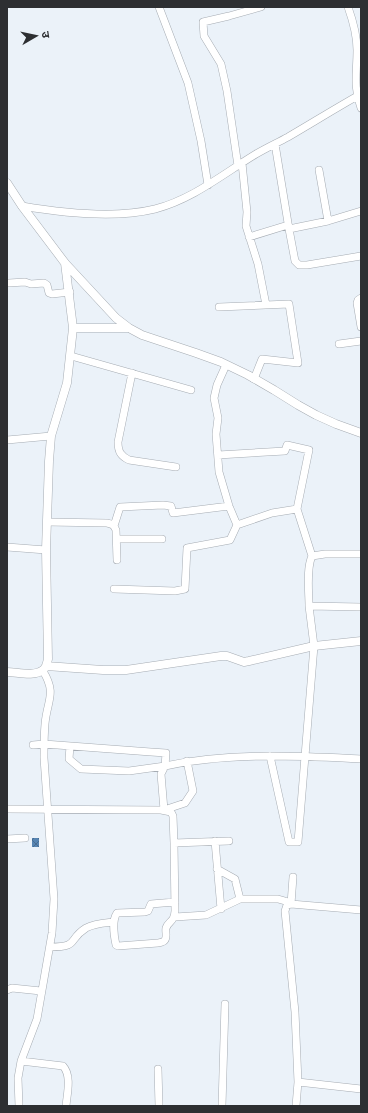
<svg xmlns="http://www.w3.org/2000/svg" width="368" height="1113" viewBox="0 0 368 1113" font-family="'Golos Text','Noto Sans Devanagari',sans-serif">
	<defs>
		<pattern id="building-cross-hatch" width="8" height="8" patternUnits="userSpaceOnUse"><rect width="8" height="8" fill="#5684b2"/><path d="M0 0l8 8M0 8l8-8" fill="none" stroke="#486c91"/></pattern>
	</defs>
	<rect width="100%" height="100%" fill="#ebf2f9"/>
	<!-- building -->
	<path fill="url(#building-cross-hatch)" d="M32 838H39V847H32Z"/>
	<g fill="none" stroke-linecap="round" stroke-linejoin="round">
		<!-- minor casing -->
		<g stroke="#a6acb3" stroke-width="8">
			<path id="minor" d="M159 7 188 83 201 141 208 185
				M348 7C353 21 357 35 357 50 357 72 353 87 361 108
				M275 144 289 229 328 221 361 211
				M242 163 247 212 246 226 258 264 266 305
				M238 166 227 91 221 64 204 36 203 22 229 16 261 7
				M319 170 328 221
				M22 206C63 213 114 219 155 209 193 199 223 174 256 154 266 148 277 143 288 137 312 123 336 108 361 94
				M289 229 295 261 299 265H307L361 256
				M249 237 288 225
				M9 283 25 282 31 284 44 283 47 285 49 293 52 294 70 292
				M361 298 358 300 357 303 361 327
				M219 307 289 304 298 363 262 359 254 379
				M339 344 361 341
				M71 356 191 390
				M226 365 217 385 214 398 218 418 216 434 219 472 229 506 237 525 272 513 297 509 312 556
				M132 373 118 442C118 452 121 456 129 460L176 467
				M7 440 51 436
				M218 455 285 451 287 445 309 450 297 509
				M47 522 107 523C112 524 114 525 116 530L117 560
				M114 526 120 507 163 505 171 506 173 513 229 506
				M117 539H162
				M7 547 46 550
				M114 589 175 591 185 589 187 548 230 540 237 525
				M309 606C309 592 306 569 312 556L325 554H361
				M33 745 44 744 151 752 166 753 165 766 129 771 81 769 69 759 70 746
				M270 756 289 842H298L314 646 309 606 361 607
				M187 761 193 791 185 803 164 810 161 774 165 766C230 752 296 756 361 759
				M7 809 161 810 171 812 173 816 174 843 229 841
				M7 839 25 838
				M215 841 221 909
				M174 843 175 911C174 923 169 920 166 928 165 932 168 938 164 941 163 942 159 943 158 943L118 946 116 945C114 936 112 920 117 913L145 912 148 911 151 904 175 902
				M217 869 235 879 240 899
				M293 877 291 904 287 905 285 911 295 1012 298 1082 296 1106
				M175 917 206 915 240 899H278L285 901 291 904 361 910
				M50 947C80 947 67 940 86 928 95 923 105 923 114 922
				M7 990 12 988 41 991
				M21 1061 63 1066C72 1076 67 1094 66 1106
				M158 1069 159 1106
				M298 1082 361 1089
				M19 1106 18 1078 21 1061 37 1019 52 933 54 899 44 758C44 747 44 735 45 724 47 700 57 694 43 671
				M222 1106 225 1004"/>
		</g>
		<!-- tertiary casing -->
		<g stroke="#a6acb3" stroke-width="9">
			<path id="tertiary" d="M7 183 22 206 65 263 73 328H129L142 335 196 353 221 362 248 375 274 390 298 405 316 415 336 424 361 433
				M65 263 116 318 129 328
				M46 666 103 670H126L221 656H227L244 662 249 661 314 646 361 641
				M7 672C17 672 34 677 43 670 46 668 47 663 48 659L46 550 49 461 51 436 67 383 73 328"/>
		</g>
		<!-- minor -->
		<use href="#minor" stroke="#fff" stroke-width="7"/>
		<!-- tertiary -->
		<use href="#tertiary" stroke="#fff" stroke-width="8"/>
	</g>
	<!-- border -->
	<rect width="368" height="1113" fill="none" stroke="#2d2f32" stroke-width="16"/>
	<!-- north arrow -->
	<g transform="translate(36 36) rotate(81)" stroke="#ebf2f9" stroke-width="3" paint-order="stroke">
	<path d="M0-3L7 15L0 10L-7 15Z" fill="#2d2f32"/>
	<text y="-6" font-size="11" font-weight="bold" text-anchor="middle" fill="#2d2f32">उ</text>
	</g>
</svg>
